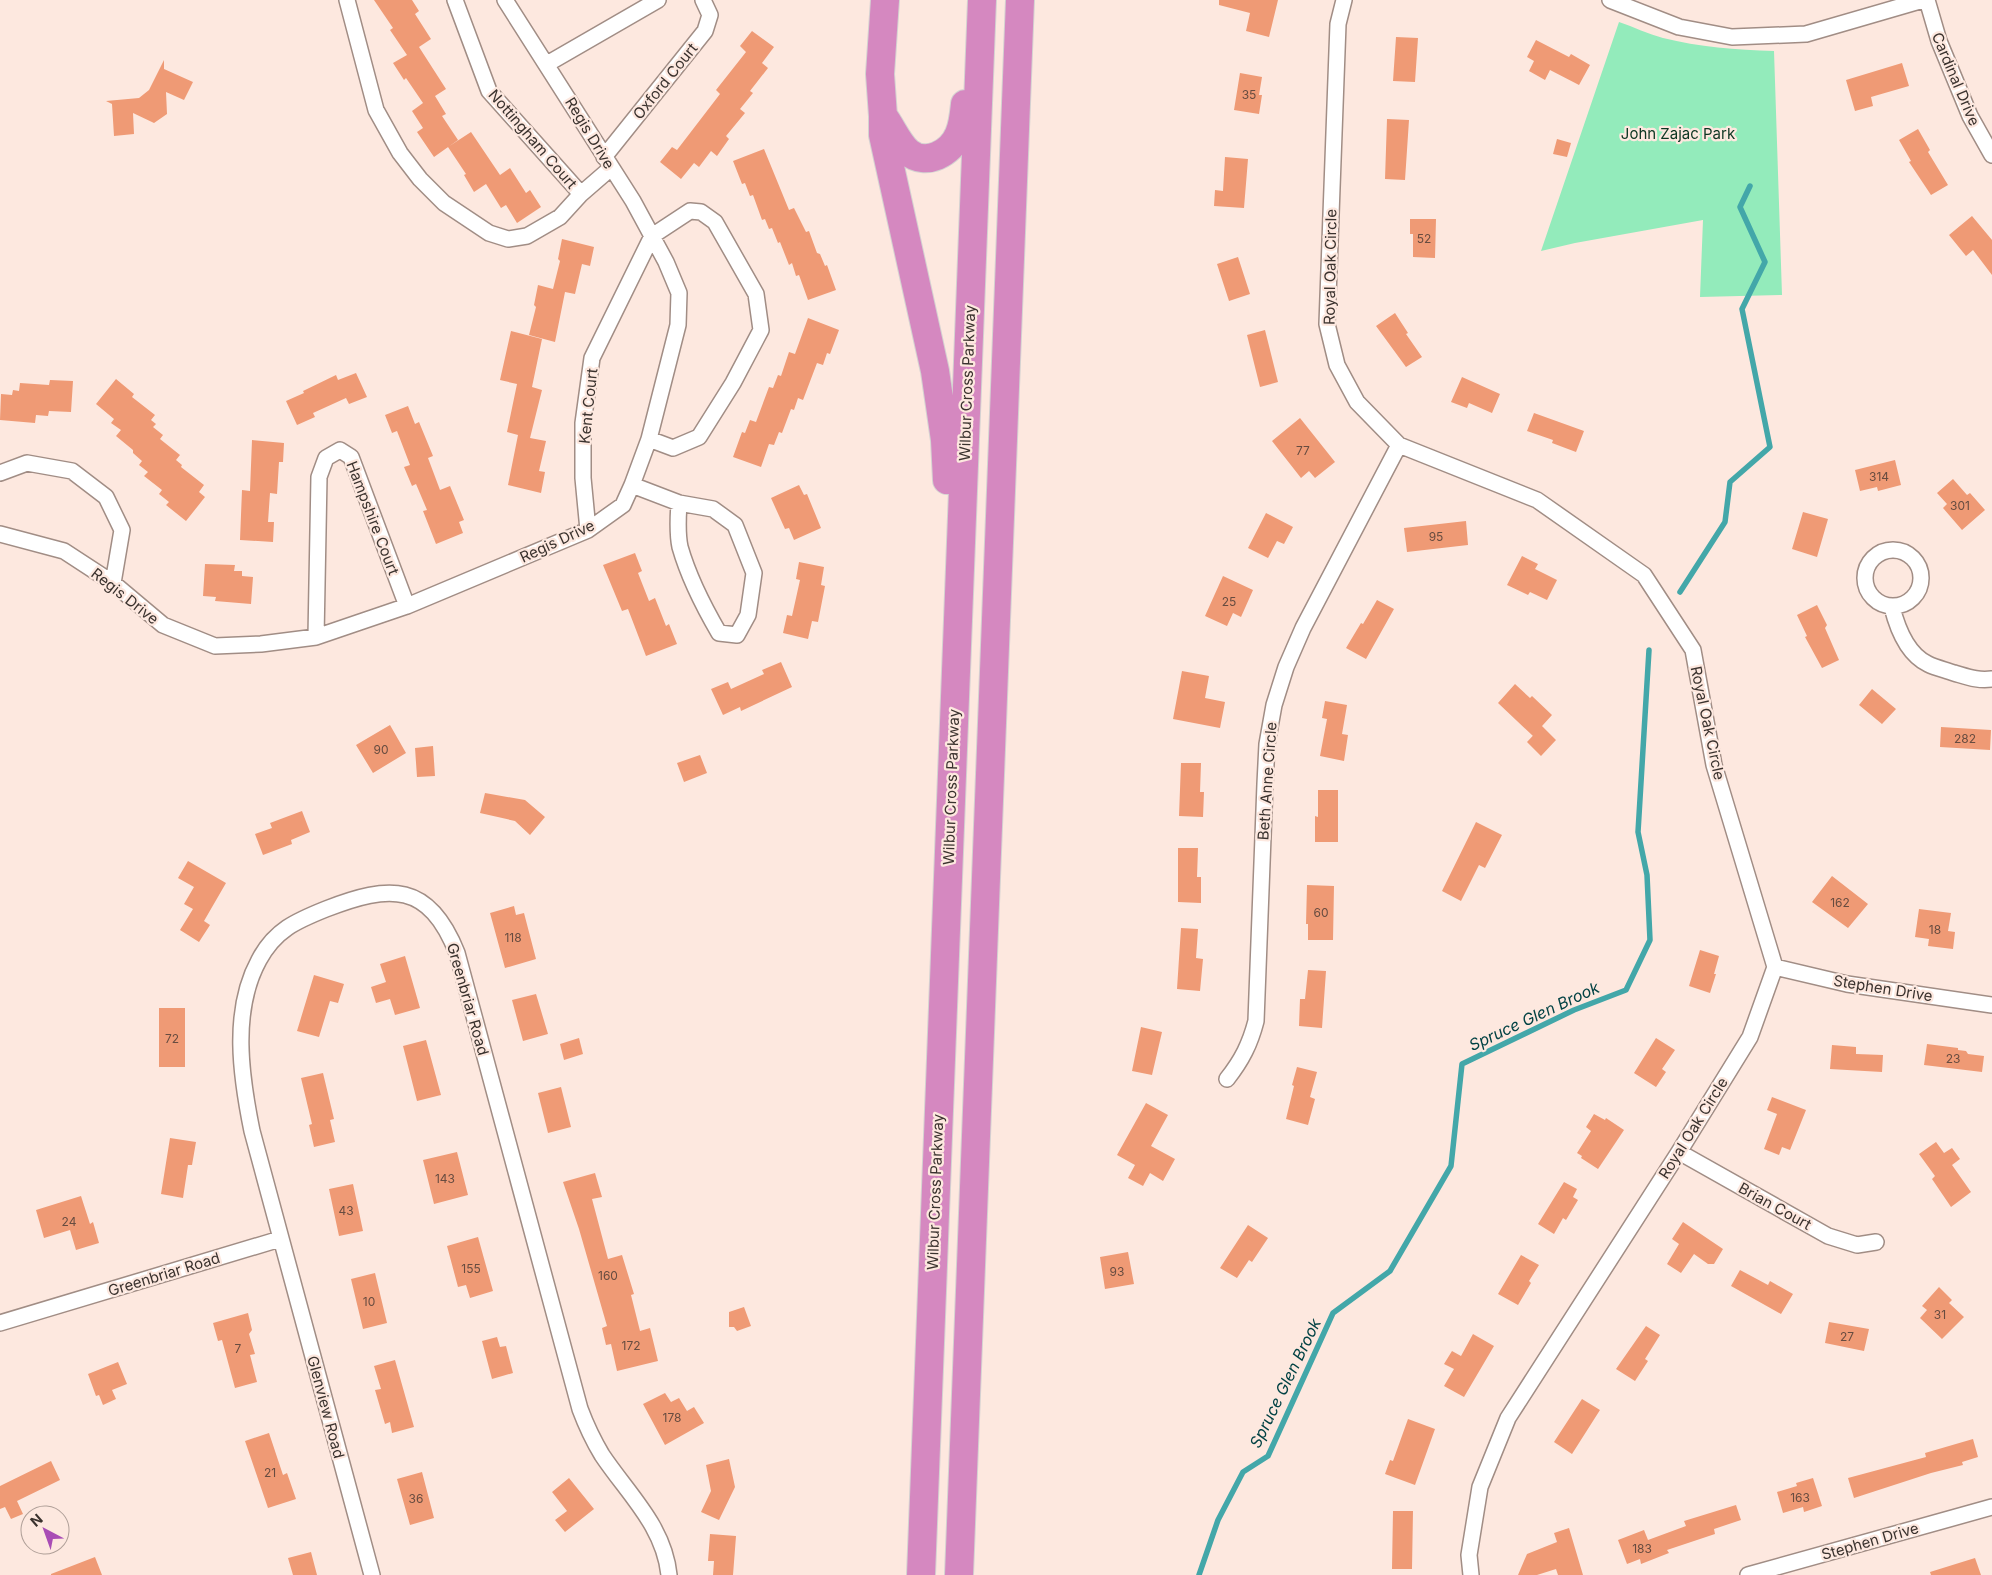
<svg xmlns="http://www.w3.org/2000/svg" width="1992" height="1575" viewBox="0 0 1992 1575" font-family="Inter,sans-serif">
	<rect width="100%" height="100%" fill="#fde8df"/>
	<!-- green -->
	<path fill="#93ebbb" d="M1619 22C1634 27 1648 34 1663 38 1699 47 1736 50 1774 51L1782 295 1700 297 1703 220 1575 243 1541 251Z"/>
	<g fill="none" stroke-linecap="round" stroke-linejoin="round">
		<!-- stream -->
		<path stroke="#43a7a9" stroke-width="5.5" d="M1680 592 1725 522 1730 482 1770 447 1742 309 1765 262 1740 207 1750 186
			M1199 1575 1218 1520 1243 1472 1268 1456 1333 1313 1390 1271 1451 1166 1462 1064 1574 1010 1626 990 1650 940 1647 875 1638 832 1649 650"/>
	</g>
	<!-- building -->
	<path fill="#ef9a75" d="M374 0H412L419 11 415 14 431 39 419 47 446 89 435 96 446 114 442 116 458 140 434 157 417 132 423 128 412 111 423 103 406 78 404 80 393 63 407 55 390 30 393 28Z
		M1219 0H1278L1269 37 1246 31 1250 13 1219 5Z
		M752 31 774 47 762 63 768 68 750 91 753 93 740 109 745 113 726 136 729 139 717 156 711 151 699 167 694 163 681 179 660 162 672 147 677 150 720 94 716 90 746 52 740 46Z
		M1396 37 1418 38 1415 82 1393 81Z
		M1536 40 1569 57 1571 54 1590 65 1579 85 1550 70 1545 80 1529 71 1534 61 1527 57Z
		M164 60V69L193 82 184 100 166 92 167 114 154 123 133 113 134 134 114 136 112 104 106 101 139 98 149 90Z
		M1902 63 1909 86 1871 97 1873 106 1855 111 1846 80Z
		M1240 73 1262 77 1259 95H1262L1259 114 1234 110Z
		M1387 119 1409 120 1405 180 1385 179Z
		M1918 129 1930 150 1928 152 1948 185 1931 195 1909 162 1911 161 1899 140Z
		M471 132 500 175 510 168 526 193 530 190 541 207 517 223 506 205 501 208 486 184 474 192 464 175 466 174 448 147Z
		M1557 139 1571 143 1567 157 1553 154Z
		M764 149 789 210 794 208 806 232 809 231 817 253 820 254 825 266 827 265 836 290 808 300 799 275 796 276 792 263 789 265 780 242 778 243 772 228 769 229 765 219 762 220 753 195 750 196 745 183 742 184 733 161Z
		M1225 157 1248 159 1244 208 1214 206 1215 190 1223 191Z
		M1972 216 1992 240V275L1973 250 1966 256 1949 235Z
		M1410 219H1436L1435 258 1413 257V234H1410Z
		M562 239 594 247 590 266 582 264 575 294 565 292 555 342 529 335 536 307 534 305 538 285 553 289 560 261 558 259Z
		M1238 257 1250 294 1229 301 1217 264Z
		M1395 313 1408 333 1406 334 1422 357 1406 367 1376 326Z
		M808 318 839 330 830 354 827 353 823 365 817 363 803 400 798 398 794 410 791 409 782 433 779 432 774 445 769 444 761 467 733 457 742 432 745 433 750 420 756 422 769 387 773 388 778 375 781 376 789 352 795 354Z
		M1265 330 1278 382 1260 387 1247 335Z
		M511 331 542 339 532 387 542 390 530 438 546 441 539 471 545 472 541 493 508 485 518 435 507 432 517 384 500 380Z
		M356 373 367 397 349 404 346 398 313 413 315 417 297 425 286 401 304 393 303 391 336 375 338 380Z
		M1462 377 1500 394 1492 413 1469 403 1467 408 1451 402Z
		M116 379 134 394 132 397 155 415 151 420 156 424 153 427 163 435 160 439 180 455 176 460 182 465 181 467 204 485 199 492 205 497 186 521 166 505 169 502 159 494 162 490 144 476 148 472 139 465 142 461 133 453V450L116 436 121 430 111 423 114 419 96 404Z
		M50 380 73 381 71 412 49 411 48 416 36 415 35 423 0 420 1 394 12 395 13 390 19 391 20 383 49 385Z
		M408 406 415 424 419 422 433 456 428 458 440 490 450 486 464 520 459 522 463 533 436 544 423 511 427 510 416 484 412 486 404 467 410 465 397 431 392 433 385 415Z
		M1534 413 1584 431 1576 452 1552 443 1553 440 1527 431Z
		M1300 418 1335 462 1315 478 1309 471 1301 478 1272 441Z
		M252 440 284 443 283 462H279L277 494 270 493 268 522H274L273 542 240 540 242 490 250 491Z
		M1895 460 1901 485 1878 491 1877 487 1860 491 1855 470Z
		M1953 479 1967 495 1970 493 1985 510 1962 530 1943 508 1947 504 1937 493Z
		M799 485 804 495 807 494 821 528 794 540 789 528 785 529 771 498Z
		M1803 512 1828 519 1817 557 1792 549Z
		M1266 513 1293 527 1284 544 1277 541 1268 558 1248 548Z
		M1466 521 1468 545 1407 552 1404 528Z
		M635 553 642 571 638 573 649 601 655 598 666 626 669 624 677 644 646 656 628 609 622 611 603 565Z
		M1522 556 1538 564 1535 569 1557 580 1547 600 1530 592 1528 595 1507 585Z
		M799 562 824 567 821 585 825 586 818 622 812 621 808 639 783 633 787 615 792 616 800 580 796 579Z
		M205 564 235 565 234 571H242V576L253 577 251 604 215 601 216 597 203 596Z
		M1223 576 1253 590 1241 617 1233 613 1227 626 1205 616Z
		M1377 600 1394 609 1366 659 1346 648 1361 623 1363 624Z
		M1817 605 1827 625 1825 628 1839 660 1822 668 1805 637 1807 636 1797 615Z
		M781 662 792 687 741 711 740 707 723 715 711 689 728 682 731 689 764 674 762 670Z
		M1182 671 1209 676 1205 698 1225 702 1220 728 1173 719Z
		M1515 684 1530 698 1532 696 1552 715 1533 736 1498 703Z
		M1872 689 1896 709 1882 724 1859 705Z
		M1325 701 1347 705 1342 734 1348 735 1344 761 1320 756 1327 719 1322 718Z
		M390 725 406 753 373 773 356 745Z
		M1542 726 1556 740 1541 756 1527 742Z
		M1941 727 1991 730 1990 750 1940 747Z
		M433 746 435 776 417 777 415 748Z
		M700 755 707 773 684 782 677 763Z
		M1181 763H1201L1200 792H1204L1203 817 1179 816Z
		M1318 790H1338V842H1315V816L1318 817Z
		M485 793 525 800 545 817 530 835 515 821 480 813Z
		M302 811 310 832 291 840 292 844 263 855 255 834 272 828 270 823Z
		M1476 822 1502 835 1485 868 1479 865 1461 901 1442 891Z
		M1178 848H1198L1197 877H1201V903L1178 902Z
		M188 861 226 883 204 921 210 925 199 942 180 930 193 909 184 904 194 887 178 878Z
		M1832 876 1868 904 1848 928 1812 902Z
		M1307 885 1334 886 1333 940H1308V924H1306Z
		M514 906 516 915 524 913 536 959 505 968 490 913Z
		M1919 909 1951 913 1948 931 1955 932 1953 949 1928 946 1929 939 1915 937Z
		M1181 928 1198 929 1196 958 1203 959 1200 991 1177 989Z
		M1700 950 1719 956 1714 974H1716L1710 993 1689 986Z
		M405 956 420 1008 395 1015 390 999 376 1003 371 987 386 982 380 964Z
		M1308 970 1326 971 1322 1028 1299 1026 1300 999H1305Z
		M314 975 344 984 338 1003 330 1001 319 1037 297 1031Z
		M536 994 548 1034 523 1041 512 1000Z
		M159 1008H185V1067H159Z
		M1141 1027 1162 1032 1152 1075 1132 1071Z
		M579 1038 583 1054 564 1060 560 1044Z
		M1656 1038 1675 1050 1662 1069 1666 1072 1656 1087 1634 1073Z
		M426 1040 441 1095 417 1101 403 1046Z
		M1927 1044 1958 1048V1050L1966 1051 1968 1054 1984 1056 1982 1072 1924 1065Z
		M1832 1045 1856 1047V1054L1883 1055 1882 1072 1830 1069Z
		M1297 1067 1317 1072 1310 1097 1315 1099 1308 1125 1286 1119 1294 1086 1292 1085Z
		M323 1073 334 1119 330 1120 335 1142 314 1147 309 1125 312 1124 301 1078Z
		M561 1087 571 1127 548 1133 538 1093Z
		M1772 1097 1806 1110 1790 1150 1782 1147 1779 1155 1764 1149 1777 1114 1767 1110Z
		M1146 1103 1168 1115 1151 1146 1175 1159 1163 1181 1150 1173 1143 1186 1128 1178 1135 1165 1117 1155Z
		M1594 1114 1605 1120 1606 1118 1624 1130 1598 1169 1581 1158 1582 1156 1577 1153 1591 1131 1586 1127Z
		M170 1138 196 1142 192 1165H188L183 1198 161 1194Z
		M1936 1142 1944 1153 1952 1148 1960 1159 1952 1165 1971 1192 1951 1207 1932 1179 1935 1176 1919 1154Z
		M457 1152 468 1195 434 1204 423 1160Z
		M595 1173 602 1197 592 1199 608 1259 622 1255 634 1294 631 1295 640 1331 650 1328 658 1361 617 1371 611 1344 606 1345 602 1328 607 1326 579 1229 563 1182Z
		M1564 1182 1577 1189 1573 1197 1578 1200 1566 1220 1563 1218 1554 1234 1538 1224Z
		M353 1184 363 1231 339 1236 329 1189Z
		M81 1196 90 1224 93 1222 99 1243 76 1250 70 1230 44 1238 36 1210Z
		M1683 1222 1723 1249 1714 1264H1708L1694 1254 1681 1273 1667 1264 1679 1244 1672 1239Z
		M1248 1225 1268 1238 1252 1262 1249 1260 1237 1278 1220 1268Z
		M478 1237 493 1291 470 1298 466 1285 458 1287 447 1246Z
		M1128 1252 1134 1284 1105 1289 1100 1257Z
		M1521 1255 1539 1265 1529 1281 1531 1283 1518 1305 1498 1294Z
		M1740 1270 1768 1285 1770 1281 1793 1294 1781 1314 1731 1286Z
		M375 1273 387 1323 363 1329 351 1279Z
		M1939 1287 1952 1300 1949 1303 1964 1317 1942 1339 1920 1318 1927 1310 1922 1306Z
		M744 1307 751 1326 737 1331 734 1327H729V1312Z
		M248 1313 252 1330 249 1334 255 1354 250 1355 257 1382 235 1388 222 1340 218 1341 213 1323Z
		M1829 1322 1869 1329 1864 1351 1825 1343Z
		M1646 1326 1660 1335 1645 1359 1648 1361 1635 1381 1616 1369Z
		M1473 1334 1494 1346 1464 1397 1444 1386 1454 1369 1444 1364 1452 1351 1461 1356Z
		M497 1337 500 1347 506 1346 513 1373 492 1379 482 1341Z
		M395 1360 414 1427 392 1433 390 1422 385 1424 375 1390 381 1389 374 1366Z
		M118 1362 127 1384 112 1390 116 1399 103 1405 99 1395 96 1396 88 1374Z
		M665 1393 671 1402 679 1398 687 1411 694 1407 704 1423 665 1445 643 1404Z
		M1582 1399 1600 1410 1572 1454 1554 1442Z
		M1408 1419 1435 1429 1415 1485 1385 1474 1390 1460 1393 1461Z
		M269 1433 283 1475 287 1473 296 1499 268 1508 245 1441Z
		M1973 1439 1978 1457 1962 1462 1963 1465 1931 1473 1854 1498 1848 1478 1926 1457 1925 1453Z
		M729 1459 735 1487 719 1520 701 1512 711 1491 706 1465Z
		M51 1461 60 1480 17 1501 23 1514 11 1519 5 1507 0 1509V1486Z
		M422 1472 434 1518 410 1525 397 1479Z
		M569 1478 594 1509 565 1532 555 1520 567 1511 552 1492Z
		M1813 1478 1822 1506 1804 1512 1803 1507 1783 1513 1777 1492 1797 1486 1796 1483Z
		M1736 1505 1741 1520 1714 1529 1715 1534 1667 1550 1669 1553 1641 1564 1640 1559 1627 1564 1618 1540 1644 1530 1648 1540 1686 1526 1684 1521Z
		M1393 1511H1413L1412 1569H1392Z
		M1569 1528 1583 1575H1558L1556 1569 1537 1575H1518L1527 1554 1557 1542 1554 1533Z
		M710 1534 736 1536 733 1575H713L714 1561H708Z
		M311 1552 317 1575H293L288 1558Z
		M95 1557 102 1575H51V1574Z
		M1975 1558 1981 1575H1931L1930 1572Z"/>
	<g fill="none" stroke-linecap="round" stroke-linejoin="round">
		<!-- minor casing -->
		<g stroke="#a18d85" stroke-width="18">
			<path id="minor" d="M347 0 376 110 400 153 420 179 444 203 489 233 508 239 527 236 560 217 581 194 611 168
				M455 0 489 91 581 194
				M1344 0 1338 24 1327 324 1337 365 1357 402 1399 445 1537 500 1644 575 1693 650 1714 765 1775 967 1750 1037 1679 1152 1508 1418 1480 1487 1469 1555 1471 1575
				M1610 0 1679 27 1732 37 1806 34 1923 0
				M1927 0 1939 41 1970 116 1992 155
				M547 64 658 0
				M604 157 705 31 710 15 703 0
				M0 473 27 463 72 471 106 497 122 530 113 583
				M632 485 679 503 713 509 735 525 754 573 748 615 737 635 719 633C705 609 688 575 680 547 677 533 678 517 679 503
				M588 530 583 478V423L592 358 652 236 690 211 701 212 715 222 756 294 761 330 733 383 699 437 673 448 649 439
				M0 534 64 551 113 583 163 625 215 646 261 644 316 637 407 606 588 530 623 505 632 485 649 439 678 325 679 293 666 262 633 201 505 0
				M1865 578a28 28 0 1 1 56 0a28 28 0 1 1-56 0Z
				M1892 607C1897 627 1907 654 1928 664 1936 668 1946 670 1954 673 1968 677 1978 681 1992 679
				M316 637 319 477 326 458 340 450 351 457 407 606
				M1775 967 1847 984 1992 1005
				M1227 1079C1242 1060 1250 1044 1256 1021L1265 784 1267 744 1274 705 1286 667 1303 628 1399 445
				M1679 1152 1828 1236 1857 1245 1876 1242
				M0 1323 280 1239
				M372 1575 252 1131C241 1077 231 1011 259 960 275 930 296 921 326 909 390 884 429 882 457 953L580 1409C586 1425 593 1440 602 1455 628 1494 664 1526 669 1575
				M1748 1575 1992 1507"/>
		</g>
		<!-- motorway casing -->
		<g stroke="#d4d2d1" stroke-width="30">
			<path id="motorway" d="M885 0 880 74 883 116V135L935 371 945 440 947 480
				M884 117C892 128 898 143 908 152 926 167 951 153 959 134 963 125 964 114 965 104
				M921 1575 982 0
				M959 1575 1020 0"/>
		</g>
		<!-- minor -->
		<use href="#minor" stroke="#fff" stroke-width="15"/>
		<!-- motorway -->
		<use href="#motorway" stroke="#d588c0" stroke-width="28"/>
	</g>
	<g text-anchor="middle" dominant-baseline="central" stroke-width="4.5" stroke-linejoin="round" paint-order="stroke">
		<!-- number labels -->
		<g font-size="12" fill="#674c40">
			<text x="1249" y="94">35</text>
			<text x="1424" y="238">52</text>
			<text x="1303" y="450">77</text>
			<text x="1879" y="476">314</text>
			<text x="1960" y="505">301</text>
			<text x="1436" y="536">95</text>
			<text x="1229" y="601">25</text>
			<text x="1965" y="738">282</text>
			<text x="381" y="749">90</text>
			<text x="1840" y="902">162</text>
			<text x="1321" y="912">60</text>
			<text x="1935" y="929">18</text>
			<text x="513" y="937">118</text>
			<text x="172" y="1038">72</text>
			<text x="1953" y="1058">23</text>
			<text x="445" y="1178">143</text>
			<text x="346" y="1210">43</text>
			<text x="69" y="1221">24</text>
			<text x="471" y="1268">155</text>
			<text x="1117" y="1271">93</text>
			<text x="608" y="1275">160</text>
			<text x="369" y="1301">10</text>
			<text x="1940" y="1314">31</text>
			<text x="1847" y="1336">27</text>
			<text x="631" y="1345">172</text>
			<text x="238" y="1348">7</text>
			<text x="672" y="1417">178</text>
			<text x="270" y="1472">21</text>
			<text x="1800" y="1497">163</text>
			<text x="416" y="1498">36</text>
			<text x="1642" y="1548">183</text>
		</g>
		<!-- street labels -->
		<g font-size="15" fill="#3a322e" stroke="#fde8df">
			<text transform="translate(1956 79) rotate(67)">Cardinal Drive</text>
			<text transform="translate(665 81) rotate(-51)">Oxford Court</text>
			<text transform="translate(590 133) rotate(59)">Regis Drive</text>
			<text transform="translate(533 139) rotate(49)">Nottingham Court</text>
			<text transform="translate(1330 267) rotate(-89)">Royal Oak Circle</text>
			<text transform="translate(967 383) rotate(-88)">Wilbur Cross Parkway</text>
			<text transform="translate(588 406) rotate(-84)">Kent Court</text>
			<text transform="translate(373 518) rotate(69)">Hampshire Court</text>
			<text transform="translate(557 541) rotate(-25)">Regis Drive</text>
			<text transform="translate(125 596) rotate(38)">Regis Drive</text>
			<text transform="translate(1708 723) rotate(78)">Royal Oak Circle</text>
			<text transform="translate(1267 781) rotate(-86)">Beth Anne Circle</text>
			<text transform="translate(951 787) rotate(-88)">Wilbur Cross Parkway</text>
			<text transform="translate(1883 988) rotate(9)">Stephen Drive</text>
			<text transform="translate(468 999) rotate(74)">Greenbriar Road</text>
			<text transform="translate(1693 1128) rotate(-58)">Royal Oak Circle</text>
			<text transform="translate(935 1192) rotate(-88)">Wilbur Cross Parkway</text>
			<text transform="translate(1775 1206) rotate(29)">Brian Court</text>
			<text transform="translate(164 1274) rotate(-17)">Greenbriar Road</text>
			<text transform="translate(326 1407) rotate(75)">Glenview Road</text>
			<text transform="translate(1870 1541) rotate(-16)">Stephen Drive</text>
		</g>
		<!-- park labels -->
		<g font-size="15" fill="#0b3521" stroke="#fde8df">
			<text x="1678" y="133">John Zajac Park</text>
		</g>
		<!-- water labels -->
		<g font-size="16" font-style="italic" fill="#024244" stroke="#fde8df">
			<text transform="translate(1534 1016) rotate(-25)">Spruce Glen Brook</text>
			<text transform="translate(1285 1383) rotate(-64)">Spruce Glen Brook</text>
		</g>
	</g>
	<!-- north arrow -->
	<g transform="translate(45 1530) rotate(319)"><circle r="24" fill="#fde8df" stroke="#af9f98"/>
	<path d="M0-4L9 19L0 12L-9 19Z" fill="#a94cb5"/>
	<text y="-8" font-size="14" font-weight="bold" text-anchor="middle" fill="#3a322e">N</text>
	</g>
</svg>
